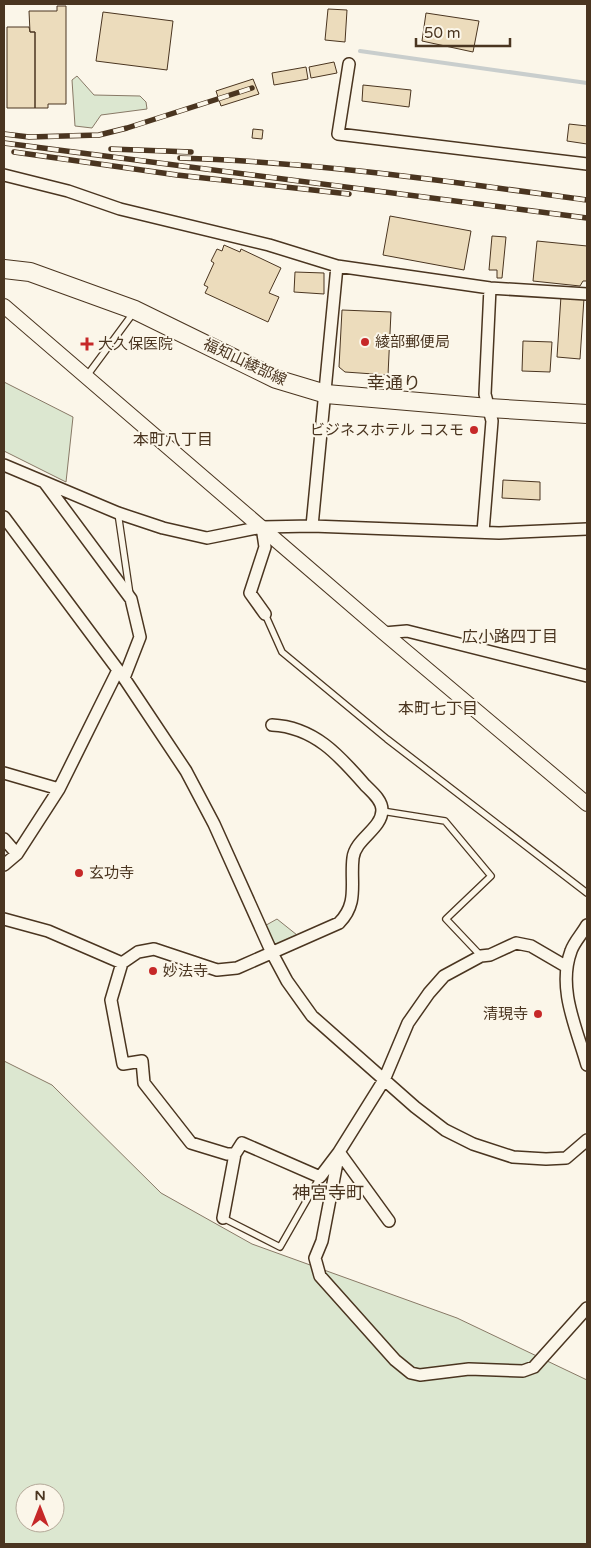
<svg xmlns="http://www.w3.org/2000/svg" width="591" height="1548" viewBox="0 0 591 1548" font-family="'Varela Round','Noto Sans JP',sans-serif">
	<rect width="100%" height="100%" fill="#fbf6e9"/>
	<!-- green -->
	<path fill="#dce7d0" stroke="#887966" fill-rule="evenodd" d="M77 76 94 95 140 96 146 102 147 109 101 115 92 128 75 126 72 80Z
		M4 382 73 417 66 482 4 451Z
		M277 919 302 939 272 953 261 928Z
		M4 1061 52 1085 161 1193 252 1244 457 1318 587 1380V1544H4ZM25 1493H55V1523H25Z"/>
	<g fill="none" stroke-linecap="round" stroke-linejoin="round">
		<!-- stream -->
		<path stroke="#c9cecd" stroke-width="4" d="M360 51 587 83"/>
	</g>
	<!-- building -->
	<path fill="#ecdcbc" stroke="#4a3520" d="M57 6H66V104H48V108H35V32H30L29 11H57Z
		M328 9 347 10 345 42 325 40Z
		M103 12 173 21 167 70 96 61Z
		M426 13 479 21 473 52 422 41Z
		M7 27H29L30 32H35V108H7Z
		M334 62 337 73 311 78 309 67Z
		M306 67 308 79 274 85 272 73Z
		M253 79 259 94 221 106 216 91Z
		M363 85 411 90 409 107 362 101Z
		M569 124 587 126V144L567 141Z
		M253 129 263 130 262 139 252 138Z
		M390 216 471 231 464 270 383 255Z
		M492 236 506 237 502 278H497V270H489Z
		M537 241 587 246V281H583L580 286 533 281Z
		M224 245 240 252 241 249 281 268 269 293 279 297 268 322 205 293 208 287 204 285 214 263 211 261 217 249 222 251Z
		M295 272 324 273V294L294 292Z
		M561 296 584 298 580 359 557 357Z
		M342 310 391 312 388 375 345 372 339 367Z
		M523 341 552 342 550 372 522 371Z
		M503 480 540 482V500L502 498Z"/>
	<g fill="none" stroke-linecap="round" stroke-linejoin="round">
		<!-- service casing -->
		<g stroke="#4a3520" stroke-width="8">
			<path id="service" d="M86 377 134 312
				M118 513 130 595
				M265 614 282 652 387 739 587 893
				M382 811 445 821 491 876 446 919 481 956
				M223 1218 280 1247 320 1177"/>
		</g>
		<!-- minor casing -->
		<g stroke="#4a3520" stroke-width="14">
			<path id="minor" d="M349 64 338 134 587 164
				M4 175 68 191 120 209 269 245 337 266 490 288 587 294
				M4 465 118 513 163 528 207 538 262 527 312 526 499 533 587 529
				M45 483 131 599 140 637 124 678
				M4 517 124 678 186 771 214 824 272 953 287 981 312 1016 415 1107 445 1130 473 1144 513 1157 546 1159 566 1158 587 1140
				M312 526 337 266
				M262 527 265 547 250 593 265 614
				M483 532 492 421 485 394 490 288
				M384 633 407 631 587 676
				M272 725C314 727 339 755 365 785 372 792 382 800 382 810 382 829 355 839 353 858 350 883 359 903 339 923L237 968 217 970 154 949 138 952 122 963 111 1000 123 1064 142 1061 144 1083 191 1143 227 1154H235L242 1143 320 1177 339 1152 389 1221
				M4 773 59 789
				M4 839 17 854
				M4 865 17 854 59 789 118 670
				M4 919 48 931 122 963
				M587 925C582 934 574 942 571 951 557 989 577 1029 587 1065
				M567 967 531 946 516 943 490 955 481 956 444 976 429 993 408 1023 384 1080 339 1152 322 1241 315 1258 320 1276 395 1360 411 1373 420 1375 469 1369 523 1371 534 1367 587 1308
				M223 1218 235 1154"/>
		</g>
		<!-- tertiary casing -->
		<g stroke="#4a3520" stroke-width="16">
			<path id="tertiary" d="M4 306 384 633 587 804"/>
		</g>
		<!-- primary casing -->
		<g stroke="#4a3520" stroke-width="20">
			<path id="primary" d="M4 269 30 272 135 310 276 379 326 394 489 408 587 414"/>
		</g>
		<!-- service -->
		<use href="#service" stroke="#fbf6e9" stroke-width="5.5"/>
		<!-- minor -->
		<use href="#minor" stroke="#fbf6e9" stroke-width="11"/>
		<!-- tertiary -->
		<use href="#tertiary" stroke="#fbf6e9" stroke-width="14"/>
		<!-- primary -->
		<use href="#primary" stroke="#fbf6e9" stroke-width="18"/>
		<!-- rail casing -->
		<g stroke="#4a3520" stroke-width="5.5">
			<path id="rail" d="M4 134 29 137 99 135 127 128 252 88
				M4 143 587 218
				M111 149 191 152
				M14 152 177 175 349 194
				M180 158C317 162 452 182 587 200"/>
		</g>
		<!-- rail -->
		<use href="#rail" stroke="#fbf6e9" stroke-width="4" stroke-dasharray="11" stroke-linecap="butt"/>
	</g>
	<!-- markers -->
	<g fill="#c62828" stroke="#fbf6e9" stroke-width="2">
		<circle cx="365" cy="342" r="5"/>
		<path d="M84.5 336.5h5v5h5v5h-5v5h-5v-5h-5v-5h5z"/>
		<circle cx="474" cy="430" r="5"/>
		<circle cx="79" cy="873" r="5"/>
		<circle cx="153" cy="971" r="5"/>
		<circle cx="538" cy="1014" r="5"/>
	</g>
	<g text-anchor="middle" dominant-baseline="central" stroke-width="4" stroke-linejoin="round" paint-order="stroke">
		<!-- poi labels -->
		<g font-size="15" fill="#4a3520" stroke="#fbf6e9" text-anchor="start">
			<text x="375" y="342">綾部郵便局</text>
			<text x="98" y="344">大久保医院</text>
			<text x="464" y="430" text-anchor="end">ビジネスホテル コスモ</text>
			<text x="89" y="873">玄功寺</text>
			<text x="163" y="971">妙法寺</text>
			<text x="528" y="1014" text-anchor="end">清現寺</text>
		</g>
		<!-- street labels -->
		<g font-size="15" fill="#4a3520" stroke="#fbf6e9">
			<text transform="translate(245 362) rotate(25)">福知山綾部線</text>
		</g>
		<!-- neighbourhood labels -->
		<g font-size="16" fill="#4a3520" stroke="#fbf6e9">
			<text x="173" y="440">本町八丁目</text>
			<text x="510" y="637">広小路四丁目</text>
			<text x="438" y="709">本町七丁目</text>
		</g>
		<!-- quarter labels -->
		<g font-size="18" fill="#4a3520" stroke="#fbf6e9">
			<text x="394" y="383">幸通り</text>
			<text x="328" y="1193">神宮寺町</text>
		</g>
	</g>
	<!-- border -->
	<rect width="591" height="1548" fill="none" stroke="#4a3520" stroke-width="10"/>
	<!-- north arrow -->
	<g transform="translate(40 1508)"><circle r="24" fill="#fbf6e9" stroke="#b4a999"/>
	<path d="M0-4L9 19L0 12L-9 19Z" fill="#c62828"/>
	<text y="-8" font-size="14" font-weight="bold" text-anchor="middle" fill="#4a3520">N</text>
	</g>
	<!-- scale -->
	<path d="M416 38v8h94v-8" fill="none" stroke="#4a3520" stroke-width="2.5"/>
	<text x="424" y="38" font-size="15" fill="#4a3520" stroke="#fbf6e9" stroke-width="4" paint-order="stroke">50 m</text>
</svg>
